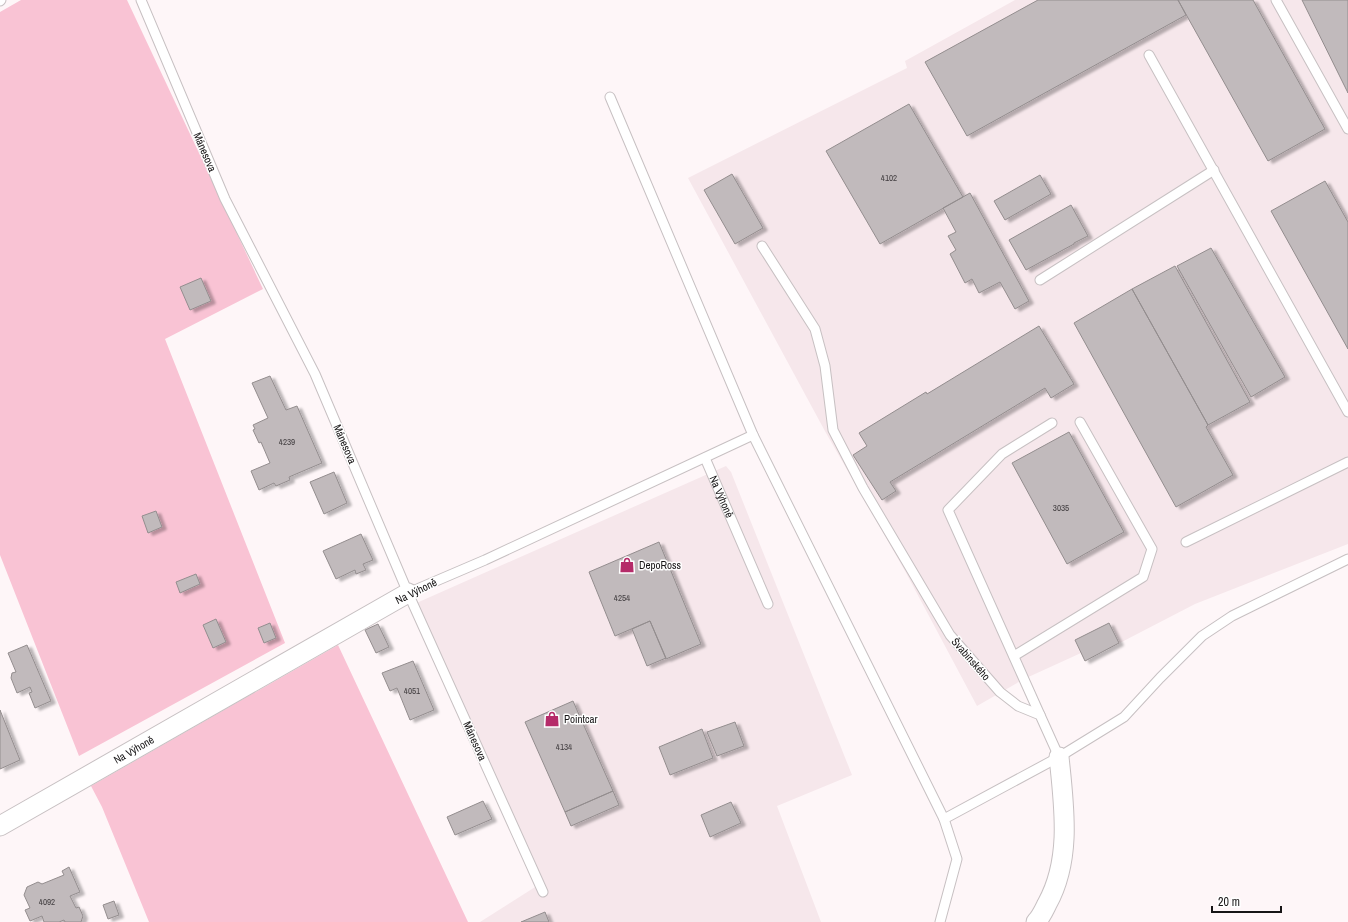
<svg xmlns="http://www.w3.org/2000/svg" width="1348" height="922" viewBox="0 0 1348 922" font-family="'Archivo Narrow',sans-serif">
	<defs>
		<filter id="shadow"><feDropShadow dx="4.5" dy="2.5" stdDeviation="1" flood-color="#0004"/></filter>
	</defs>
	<rect width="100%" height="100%" fill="#fef6f8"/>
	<!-- built -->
	<path fill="#f6e7eb" d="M1015 0H1348V544L1195 604 1085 661 1081 653 1024 679 977 706 905 571 826 433 688 178 907 68 905 61Z
		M726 466 731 472 852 775 777 806 821 922H480L543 882 412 605Z"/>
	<!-- green -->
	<path fill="#f9c3d4" d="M21 0H127L263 289 165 339 285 643 79 756 0 555V12Z
		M338 645 468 922H149L102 807 91 786Z"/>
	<!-- building -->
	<path fill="#c1babc" stroke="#938d8e" filter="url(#shadow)" d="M1038 0H1178L1186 15 967 136 925 62Z
		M1178 0H1253L1325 129 1268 161Z
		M1302 0H1348V93Z
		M909 104 963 197 880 244 826 151Z
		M732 174 763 228 735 244 704 190Z
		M1040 175 1051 194 1005 220 994 201Z
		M1325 181 1348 222V349L1271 211Z
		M970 193 1029 301 1015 309 1000 282 979 293 972 279 965 283 950 254 956 250 948 236 956 232 943 208Z
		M1071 205 1088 236 1074 243V244L1026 270 1009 240Z
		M1211 248 1285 377 1251 397 1177 266Z
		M1175 266 1250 402 1208 425 1132 289Z
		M201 278 211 301 190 310 180 287Z
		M1132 289 1208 425 1206 427 1233 475 1176 507 1074 323Z
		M1039 326 1074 384 1051 398 1045 388 890 482 896 491 882 500 853 455 867 446 859 433 926 392 927 394Z
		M270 376 286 410 297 406 322 463 289 477 290 480 276 486 274 483 259 490 251 471 270 463 261 442 259 443 253 430 255 429 253 425 268 418 252 383Z
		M1069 432 1124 532 1067 564 1012 463Z
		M334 472 347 503 324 514 310 482Z
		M156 511 162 527 148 533 142 516Z
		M361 534 373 560 363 564 366 570 356 574 355 570 336 579 323 551Z
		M659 542 701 644 666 659 650 621 615 636 589 572Z
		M196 574 200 584 180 593 176 582Z
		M216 619 226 642 213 648 203 625Z
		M650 621 666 658 647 666 632 629Z
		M270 623 276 638 264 643 258 628Z
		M1109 623 1119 643 1085 661 1075 640Z
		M378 624 389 647 376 653 365 630Z
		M27 645 51 701 35 708 29 693 32 692 30 687 17 693 11 678 12 673 16 672 8 653Z
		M413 661 434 710 410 720 397 688 390 691 382 673Z
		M573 701 613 791 565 812 525 722Z
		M0 710 20 760 0 769Z
		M735 722 744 746 717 756 707 732Z
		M702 729 713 758 670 775 659 747Z
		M613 791 619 805 571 826 565 812Z
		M483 801 492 819 455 835 447 817Z
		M731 802 741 823 710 837 701 815Z
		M69 867 80 892 70 896 76 908 79 907 83 916 81 922H65L64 920 59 922H44L42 916 30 921 25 910 30 908 24 895 27 887 38 882 42 884 64 875 62 871Z
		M114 901 119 915 108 919 103 905Z
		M545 912 549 922H521Z"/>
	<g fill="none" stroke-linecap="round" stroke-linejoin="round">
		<!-- service casing -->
		<g stroke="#c7c0c2" stroke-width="11">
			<g id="service">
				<path d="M141 0 225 199 315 374 408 593 543 892"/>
				<path d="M1276 0 1348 129"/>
				<path d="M0 1 1 0"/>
				<path d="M1149 55 1348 412"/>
				<path d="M610 97 753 435 944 819 957 859 940 922"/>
				<path d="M762 246 815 329 825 366 833 430 863 488 950 635 1000 692 1018 706 1040 715 1059 757 944 819"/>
				<path d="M1040 280 1214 170"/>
				<path id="s1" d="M705 458 768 604"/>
				<path d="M1186 542 1348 462"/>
				<path d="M408 593 485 560 753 435"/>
				<path d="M1014 656 1143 577 1152 549 1080 422"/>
				<path d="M1040 715 948 510 1002 454 1052 423"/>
				<path d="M1059 757 1124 717 1160 678 1202 636 1232 616 1348 559"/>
			</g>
		</g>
		<!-- minor casing -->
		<g stroke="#c7c0c2" stroke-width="21">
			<g id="minor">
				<path id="s2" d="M0 826 408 593"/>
				<path d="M1036 922C1041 917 1044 910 1047 904 1072 859 1064 806 1059 757"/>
			</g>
		</g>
		<!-- service -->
		<use href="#service" stroke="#fff" stroke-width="9"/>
		<!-- minor -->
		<use href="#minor" stroke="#fff" stroke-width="19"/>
	</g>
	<!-- icons -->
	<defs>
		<g id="shop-bare" transform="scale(1.2)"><path d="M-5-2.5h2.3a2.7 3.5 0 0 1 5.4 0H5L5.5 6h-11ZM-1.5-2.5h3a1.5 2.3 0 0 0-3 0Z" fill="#b52b69" stroke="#fff" stroke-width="2.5" paint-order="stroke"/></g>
	</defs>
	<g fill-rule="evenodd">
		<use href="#shop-bare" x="627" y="565"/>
		<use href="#shop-bare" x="552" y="719"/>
	</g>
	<g text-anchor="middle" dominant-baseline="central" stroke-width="3" stroke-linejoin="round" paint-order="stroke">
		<!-- number labels -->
		<g font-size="9" fill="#423e40">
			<text x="889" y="178">4102</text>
			<text x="287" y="442">4239</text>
			<text x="1061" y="508">3035</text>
			<text x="622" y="598">4254</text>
			<text x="412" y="691">4051</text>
			<text x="564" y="747">4134</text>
			<text x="47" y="902">4092</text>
		</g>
		<!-- street labels -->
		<g font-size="11" fill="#171516" stroke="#fff">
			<text transform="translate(205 152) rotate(67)">Mánesova</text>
			<text transform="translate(345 444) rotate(67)">Mánesova</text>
			<text stroke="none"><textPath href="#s1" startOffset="42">Na Výhoně</textPath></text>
			<text transform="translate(416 591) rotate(-26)">Na Výhoně</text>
			<text transform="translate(971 659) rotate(49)">Švabinského</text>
			<text transform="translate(475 741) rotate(66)">Mánesova</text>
			<text stroke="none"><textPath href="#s2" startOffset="154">Na Výhoně</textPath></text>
		</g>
		<!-- poi labels -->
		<g font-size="11" fill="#171516" stroke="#fff" text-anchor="start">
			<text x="639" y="565">DepoRoss</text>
			<text x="564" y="719">Pointcar</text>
		</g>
	</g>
	<!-- scale -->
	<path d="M1212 906v6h69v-6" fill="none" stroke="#171516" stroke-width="2"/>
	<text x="1218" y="906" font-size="12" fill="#171516" stroke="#ffffff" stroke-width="3" paint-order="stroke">20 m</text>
</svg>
